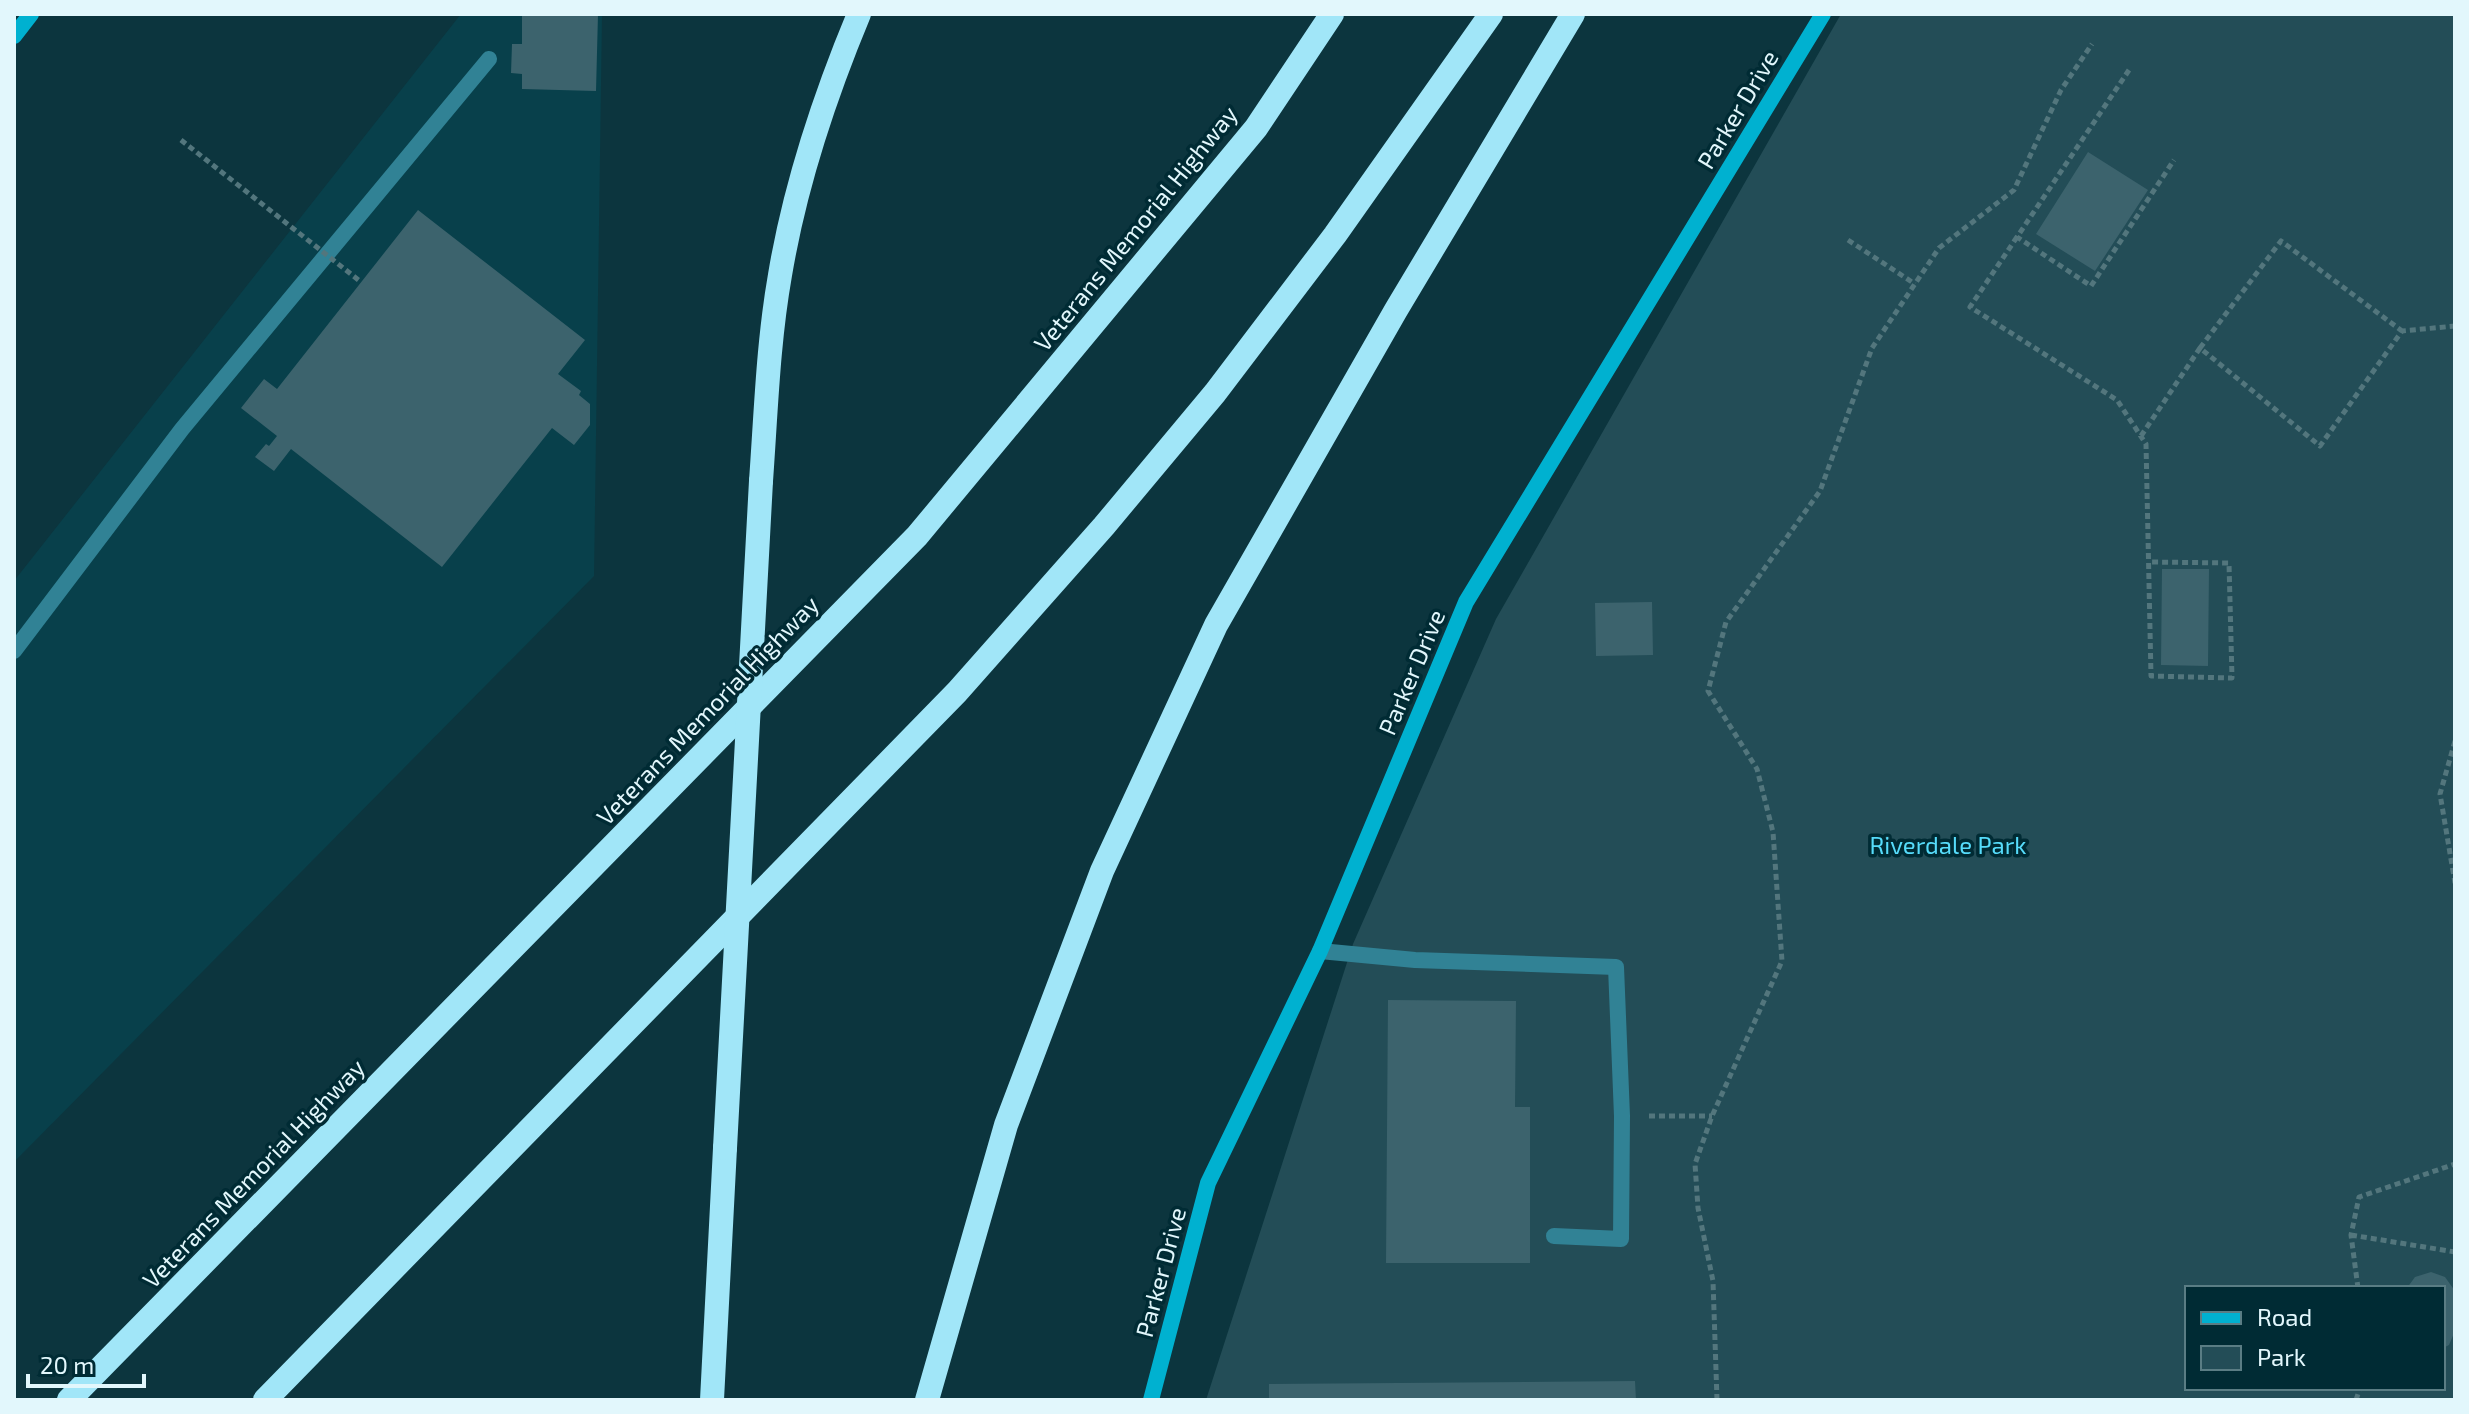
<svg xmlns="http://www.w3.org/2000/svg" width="2469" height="1414" viewBox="0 0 2469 1414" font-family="'Exo 2',sans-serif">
	<rect width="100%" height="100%" fill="#0c353e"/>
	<!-- built -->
	<path fill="#08404b" d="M461 14H602L594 576 14 1162V581Z"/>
	<!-- green -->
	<path fill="#234d57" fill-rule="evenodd" d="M1841 14H2455V1400H1206L1353 944 1496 619ZM2187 1288H2443V1388H2187Z"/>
	<!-- building -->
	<path fill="#3c636d" d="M522 14H598L596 91 522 89V74L511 73 512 44H522Z
		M2088 152 2148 190 2095 271 2036 234Z
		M418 210 585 340 558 374 581 391 579 395 590 404V425L574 445 552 428 442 567 291 449 274 471 255 457 266 444 269 446 277 436 241 408 264 379 277 389Z
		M2162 569H2209L2208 666 2161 665Z
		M1652 602 1653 655 1596 656 1595 603Z
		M1388 1000 1516 1001 1515 1107H1530V1263H1386Z
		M2431 1272 2445 1277 2455 1291V1331L2449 1345 2443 1348V1288H2407L2415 1277Z
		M1635 1381 1636 1400H1269V1384Z"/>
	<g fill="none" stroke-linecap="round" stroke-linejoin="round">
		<!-- path -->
		<path stroke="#53767d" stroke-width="5" stroke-dasharray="6 4" stroke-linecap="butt" d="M2129 70 2017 237 2091 286 2174 160
			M2017 237 1970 307 2117 400 2146 444 2151 676 2232 678 2229 563 2149 562
			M1848 240 1915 284
			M2200 348 2281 241 2402 331
			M2141 436 2200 348 2320 446 2402 331 2455 326
			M2455 741 2440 794 2455 883
			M1649 1116H1712
			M2351 1235 2455 1252
			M2358 1288 2351 1235 2359 1197 2455 1164
			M1717 1400 1713 1281 1698 1208 1695 1164 1712 1116 1782 961 1773 832 1757 769 1708 691 1726 622 1820 491 1872 348 1939 248 2014 190 2061 90 2092 44
			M2356 1400 2360 1388"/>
		<!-- lane -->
		<path stroke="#318295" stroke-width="16" d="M14 651 182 429 489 59
			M1320 951 1415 960 1616 967 1622 1116 1621 1239 1554 1236"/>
		<!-- secondary -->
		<path stroke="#00b1d0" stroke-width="16" d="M14 36 31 14
			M1151 1400 1208 1183 1320 951 1466 602 1823 14"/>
		<!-- highway -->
		<path stroke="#a1e6f8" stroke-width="24" d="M761 481C766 412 768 343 780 275 795 185 824 98 859 14
			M69 1400 917 536 1256 128 1332 14
			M265 1400 957 692 1104 526 1215 393 1335 235 1491 14
			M712 1400 725 1148
			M927 1400 1006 1125 1102 871 1216 625 1396 310 1573 14"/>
		<!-- path-bridge -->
		<path stroke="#53767d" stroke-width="5" stroke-dasharray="6 4" stroke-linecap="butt" d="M181 140 361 282"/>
		<!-- highway-bridge -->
		<path stroke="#a1e6f8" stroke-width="24" d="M725 1148 761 481"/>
	</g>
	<g text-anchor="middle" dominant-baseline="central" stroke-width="7" stroke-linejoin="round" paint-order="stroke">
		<!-- street labels -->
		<g font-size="24" fill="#e2f7fc" stroke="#002b34">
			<text transform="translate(1737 109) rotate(-59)">Parker Drive</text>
			<text transform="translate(1135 228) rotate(-51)">Veterans Memorial Highway</text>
			<text transform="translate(1411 672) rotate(-67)">Parker Drive</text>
			<text transform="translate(707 710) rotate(-46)">Veterans Memorial Highway</text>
			<text transform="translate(253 1173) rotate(-46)">Veterans Memorial Highway</text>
			<text transform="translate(1160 1272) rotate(-75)">Parker Drive</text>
		</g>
		<!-- park labels -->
		<g font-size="24" fill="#56dcfb" stroke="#002b34">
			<text x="1948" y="844">Riverdale Park</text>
		</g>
	</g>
	<!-- border -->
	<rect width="2469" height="1414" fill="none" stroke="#e2f7fc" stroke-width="32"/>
	<!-- legend -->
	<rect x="2185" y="1286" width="260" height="104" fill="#002b34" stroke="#5a7d84" stroke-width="2"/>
	<rect x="2201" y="1312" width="40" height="12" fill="#00b1d0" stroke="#5a7d84" stroke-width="2"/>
	<text x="2257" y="1326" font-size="24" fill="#e2f7fc">Road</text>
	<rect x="2201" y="1346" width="40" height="24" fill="#234d57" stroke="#5a7d84" stroke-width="2"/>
	<text x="2257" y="1366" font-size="24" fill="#e2f7fc">Park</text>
	<!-- scale -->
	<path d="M28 1374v12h116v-12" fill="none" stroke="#e2f7fc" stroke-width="4"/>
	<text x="40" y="1374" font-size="24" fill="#e2f7fc" stroke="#002b34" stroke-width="6" paint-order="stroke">20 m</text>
</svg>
